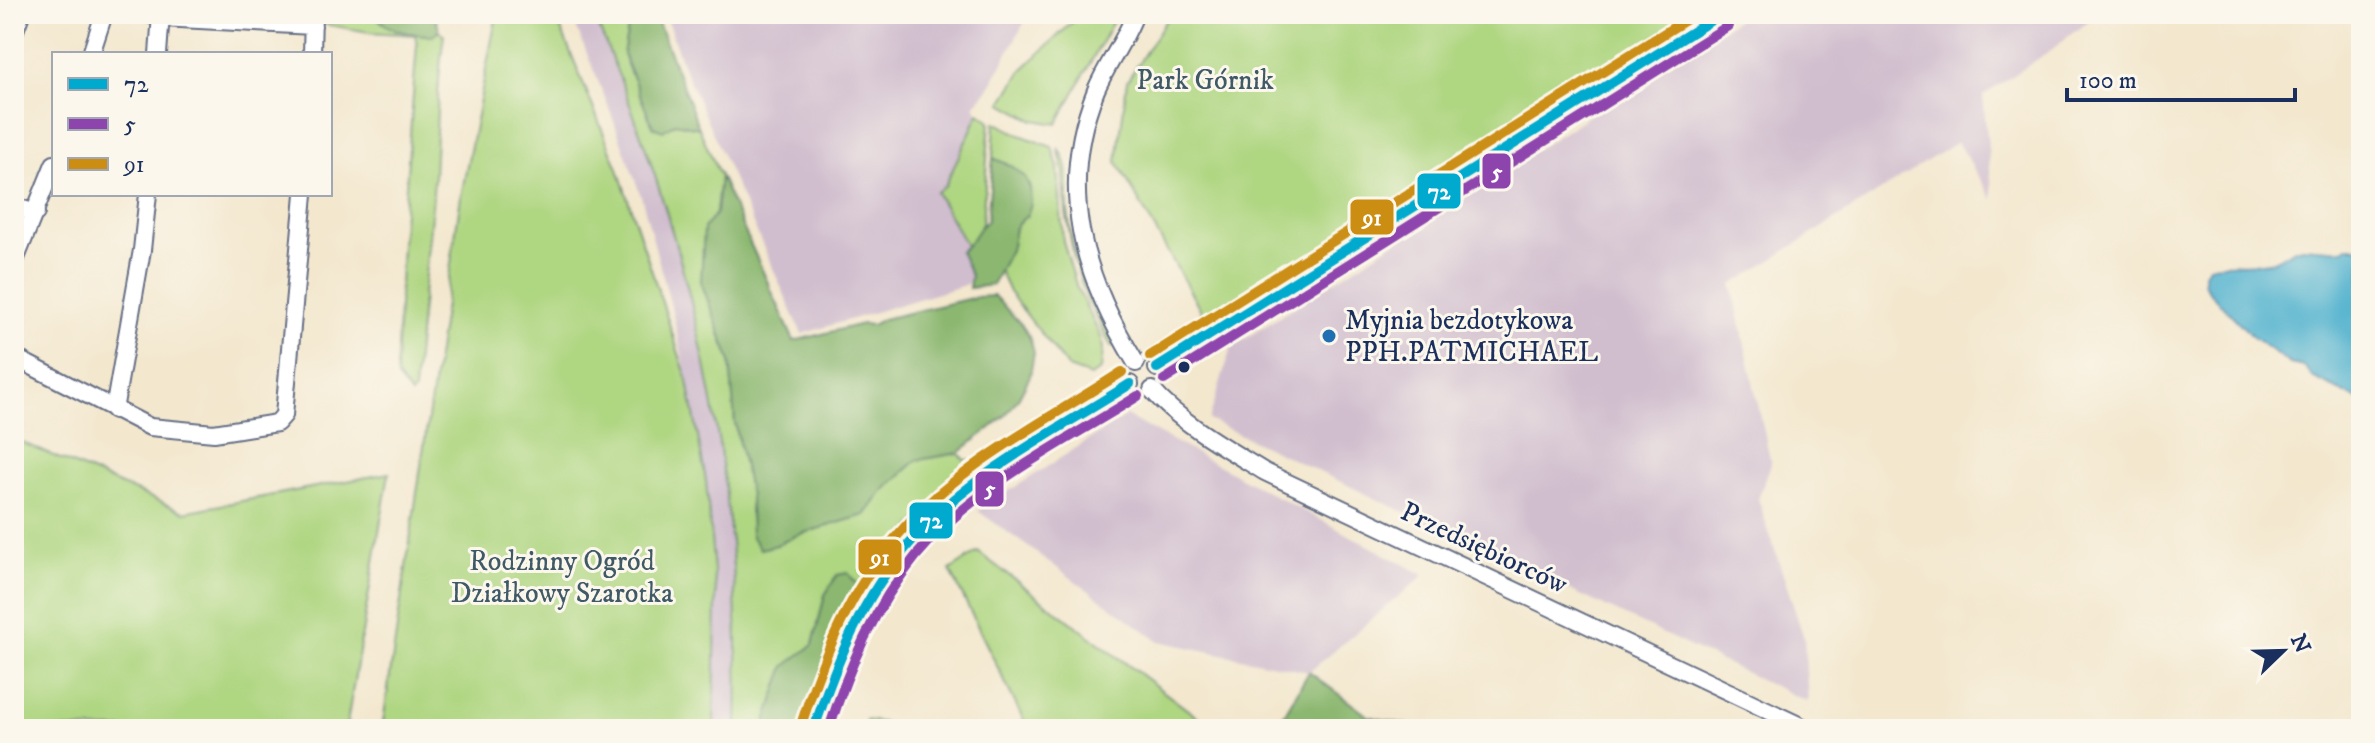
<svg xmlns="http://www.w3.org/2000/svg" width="2375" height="743" viewBox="0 0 2375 743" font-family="'IM FELL DW Pica',serif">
	<rect width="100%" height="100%" fill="#fbf7ec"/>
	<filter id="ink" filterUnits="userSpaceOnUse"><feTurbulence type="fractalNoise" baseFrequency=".0125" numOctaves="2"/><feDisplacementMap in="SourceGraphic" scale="16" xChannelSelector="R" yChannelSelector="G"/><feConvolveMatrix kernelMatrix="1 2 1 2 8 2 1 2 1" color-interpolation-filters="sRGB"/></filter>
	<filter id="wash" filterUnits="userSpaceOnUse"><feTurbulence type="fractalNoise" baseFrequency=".006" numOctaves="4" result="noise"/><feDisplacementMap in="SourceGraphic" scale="32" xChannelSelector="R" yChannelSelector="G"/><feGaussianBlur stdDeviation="1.8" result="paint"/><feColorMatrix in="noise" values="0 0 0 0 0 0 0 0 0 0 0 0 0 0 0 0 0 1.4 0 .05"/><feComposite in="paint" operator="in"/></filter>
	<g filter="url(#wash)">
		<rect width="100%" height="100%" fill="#f3e7cd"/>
		<!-- industrial -->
		<path fill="#d0bdce" d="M571 14H593L643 141 684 268 717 426 730 515 736 575 737 729H714L716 594 706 481 688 381 671 306 642 199 609 108Z
			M665 14H1029L987 91 974 105 979 114 945 186 936 192 967 247 960 251 971 276 968 284 802 334 683 66Z
			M1746 14H2103L2092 18 2051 50 1983 96 1993 200 1957 142 1732 285 1771 464 1758 499 1804 638 1808 702 1209 420 1231 348Z
			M1126 416 1424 575 1309 672 1159 641 978 511Z"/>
		<!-- green -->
		<path fill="#afd681" stroke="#658270" stroke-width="2" d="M317 14H375C387 33 411 33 432 36L440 31 444 35C435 92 437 149 432 206 426 268 419 329 414 390L411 395 397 377 396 368 403 224 417 44 415 35 369 32 317 23Z
			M497 14H555L617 166 688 381 706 481 716 594 714 729H382L461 196Z
			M593 14H638L628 28 623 55 632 77 675 123 699 128 720 176 716 213 719 332 730 359 735 423 750 495 751 536 777 545 797 535 865 515 884 490 917 460 959 453 965 460H981L1029 425 1033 428 939 499 898 542 864 592 860 585 825 595 813 645 767 718 768 729H737C744 483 692 239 593 14Z
			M1081 14H1117L1057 124 1033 120 1002 103 1023 69Z
			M1170 14H1693L1208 323 1117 162 1127 81Z
			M979 113 990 121 982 224 967 247 936 192 945 186Z
			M995 122 1020 135 1052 147 1058 168 1063 241 1077 288 1102 339 1103 349 1101 370 1090 376 1068 368 1009 292 999 270 1012 246 1015 227 1027 215 1013 167 993 158Z
			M1058 148C1072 164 1067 189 1068 209 1071 259 1091 301 1115 345L1111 347 1086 296 1074 259 1066 212 1064 173Z
			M14 439 184 512 389 473 346 729H14Z
			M978 552 1213 729H1028L950 570Z
			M866 720 918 728V729H864Z"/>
		<!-- forest -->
		<path fill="#8bb76f" stroke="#537366" stroke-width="2" d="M375 14H434L440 31 432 36C411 33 387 33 375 14Z
			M638 14 655 15 699 128 675 123 663 131 653 127 623 54 628 28Z
			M993 158 1013 167 1025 177 1030 188 1031 204 1027 215 1015 227 1012 246 992 285 969 288 971 276 960 251C973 244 975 228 987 221Z
			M720 176 794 341 862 324 872 325 883 319 976 297 994 296 1021 324 1030 338 1034 353 1030 376 1019 397 1005 416 959 453 917 460 884 490 865 515 797 535 777 545 760 549 751 536 750 495 735 423 730 359 701 282 704 228 716 213Z
			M848 573 864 592 818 682 803 729H768L767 718 785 666 813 645 825 595 837 575Z
			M1309 672 1368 716 1424 729H1244L1282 718Z"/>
		<!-- water -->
		<path fill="#4fb1ce" stroke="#357096" stroke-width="2" d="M2302 247 2343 250 2347 247H2361V401L2312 377 2304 367 2290 364 2253 337 2210 293 2204 283V273L2209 266C2229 261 2248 266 2268 262 2282 260 2286 250 2302 247Z"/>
	</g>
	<g filter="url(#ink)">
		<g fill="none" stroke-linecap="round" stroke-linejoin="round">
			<!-- minor casing -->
			<g stroke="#676f85" stroke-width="20">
				<path id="minor" d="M148 14 161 18 313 26
					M1135 14C1125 41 1107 64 1096 90 1056 189 1083 276 1136 363
					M14 33 21 14
					M91 54 104 14
					M158 54 161 14
					M312 54 313 14
					M14 206 36 213
					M14 263 54 164
					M14 357 150 427 214 433 277 423 284 415 304 194
					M1157 368 1721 14
					M1152 390C1179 422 1229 450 1265 472L1807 729
					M114 410 142 250 148 194
					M814 729C838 653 870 579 928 523 984 469 1065 427 1130 384"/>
			</g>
			<!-- minor -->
			<use href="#minor" stroke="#fff" stroke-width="16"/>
			<!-- bus-1 casing -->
			<g stroke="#fbf7ec" stroke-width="16">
				<path id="bus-1" d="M1157 368 1721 14
					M814 729C836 663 862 598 908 545 967 475 1054 433 1130 384"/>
			</g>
			<!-- bus-2 casing -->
			<g stroke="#fbf7ec" stroke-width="16">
				<path id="bus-2" d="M1164 380 1728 26
					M829 729C849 667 874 607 916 556 974 486 1062 444 1138 396"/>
			</g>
			<!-- bus-3 casing -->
			<g stroke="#fbf7ec" stroke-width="16">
				<path id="bus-3" d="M1150 356 1695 14
					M801 725C823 657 850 590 897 536 957 465 1045 422 1122 372"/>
			</g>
			<!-- bus-1 -->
			<use href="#bus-1" stroke="#00a9ce" stroke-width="10"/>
			<!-- bus-2 -->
			<use href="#bus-2" stroke="#8e44ad" stroke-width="10"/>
			<!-- bus-3 -->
			<use href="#bus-3" stroke="#cb8e13" stroke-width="10"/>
		</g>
	</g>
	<!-- markers -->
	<circle fill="#1f6fb2" stroke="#fbf7ec" stroke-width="3" cx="1329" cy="336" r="8"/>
	<circle fill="#1b2f5e" stroke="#fbf7ec" stroke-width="3" cx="1184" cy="367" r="7"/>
	<g text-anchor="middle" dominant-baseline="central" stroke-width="6" stroke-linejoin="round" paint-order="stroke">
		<!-- park labels -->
		<g font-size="28" fill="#405967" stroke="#fbf7ec">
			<text x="1205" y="80">Park Górnik</text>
			<text x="562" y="561">Rodzinny Ogród<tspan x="562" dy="32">Działkowy Szarotka</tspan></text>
		</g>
		<!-- poi labels -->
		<g font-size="28" fill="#1b2f5e" stroke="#fbf7ec" text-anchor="start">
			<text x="1345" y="320">Myjnia bezdotykowa<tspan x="1345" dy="32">PPH.PATMICHAEL</tspan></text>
		</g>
		<!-- street labels -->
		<g font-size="28" fill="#1b2f5e" stroke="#fbf7ec">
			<text transform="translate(1484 548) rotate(25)">Przedsiębiorców</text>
		</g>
	</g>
	<g stroke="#fbf7ec" stroke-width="3">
		<rect x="1481" y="152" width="31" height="38" rx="8" fill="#8e44ad"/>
		<rect x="1416" y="172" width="46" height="38" rx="8" fill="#00a9ce"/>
		<rect x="1349" y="198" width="46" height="38" rx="8" fill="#cb8e13"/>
		<rect x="974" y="470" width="31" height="38" rx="8" fill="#8e44ad"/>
		<rect x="908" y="501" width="46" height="39" rx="8" fill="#00a9ce"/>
		<rect x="857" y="538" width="46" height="38" rx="8" fill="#cb8e13"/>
	</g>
	<g font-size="22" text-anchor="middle" font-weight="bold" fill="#fff">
		<text x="1497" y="179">5</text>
		<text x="1439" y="199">72</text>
		<text x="1372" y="225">91</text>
		<text x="990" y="496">5</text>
		<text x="931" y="528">72</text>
		<text x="880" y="565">91</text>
	</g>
	<!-- margin -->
	<rect width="2375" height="743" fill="none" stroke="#fbf7ec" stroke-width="48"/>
	<!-- legend -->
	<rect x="52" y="52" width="280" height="144" fill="#fbf7ec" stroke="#a1a7b3" stroke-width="2"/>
	<rect x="68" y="78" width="40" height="12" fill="#00a9ce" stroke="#a1a7b3" stroke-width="2"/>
	<text x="124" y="92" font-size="24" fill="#1b2f5e">72</text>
	<rect x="68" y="118" width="40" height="12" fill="#8e44ad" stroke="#a1a7b3" stroke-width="2"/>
	<text x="124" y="132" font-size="24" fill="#1b2f5e">5</text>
	<rect x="68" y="158" width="40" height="12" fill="#cb8e13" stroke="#a1a7b3" stroke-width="2"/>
	<text x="124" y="172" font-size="24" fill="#1b2f5e">91</text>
	<!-- north arrow -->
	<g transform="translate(2283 651) rotate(67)" stroke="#fbf7ec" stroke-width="6" paint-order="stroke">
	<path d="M0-6L14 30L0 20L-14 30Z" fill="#1b2f5e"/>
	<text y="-12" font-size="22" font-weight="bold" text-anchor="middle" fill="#1b2f5e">N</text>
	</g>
	<!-- scale -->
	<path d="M2067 88v12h228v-12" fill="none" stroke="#1b2f5e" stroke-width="4"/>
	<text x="2079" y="88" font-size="24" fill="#1b2f5e" stroke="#fbf7ec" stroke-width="6" paint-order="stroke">100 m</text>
</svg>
